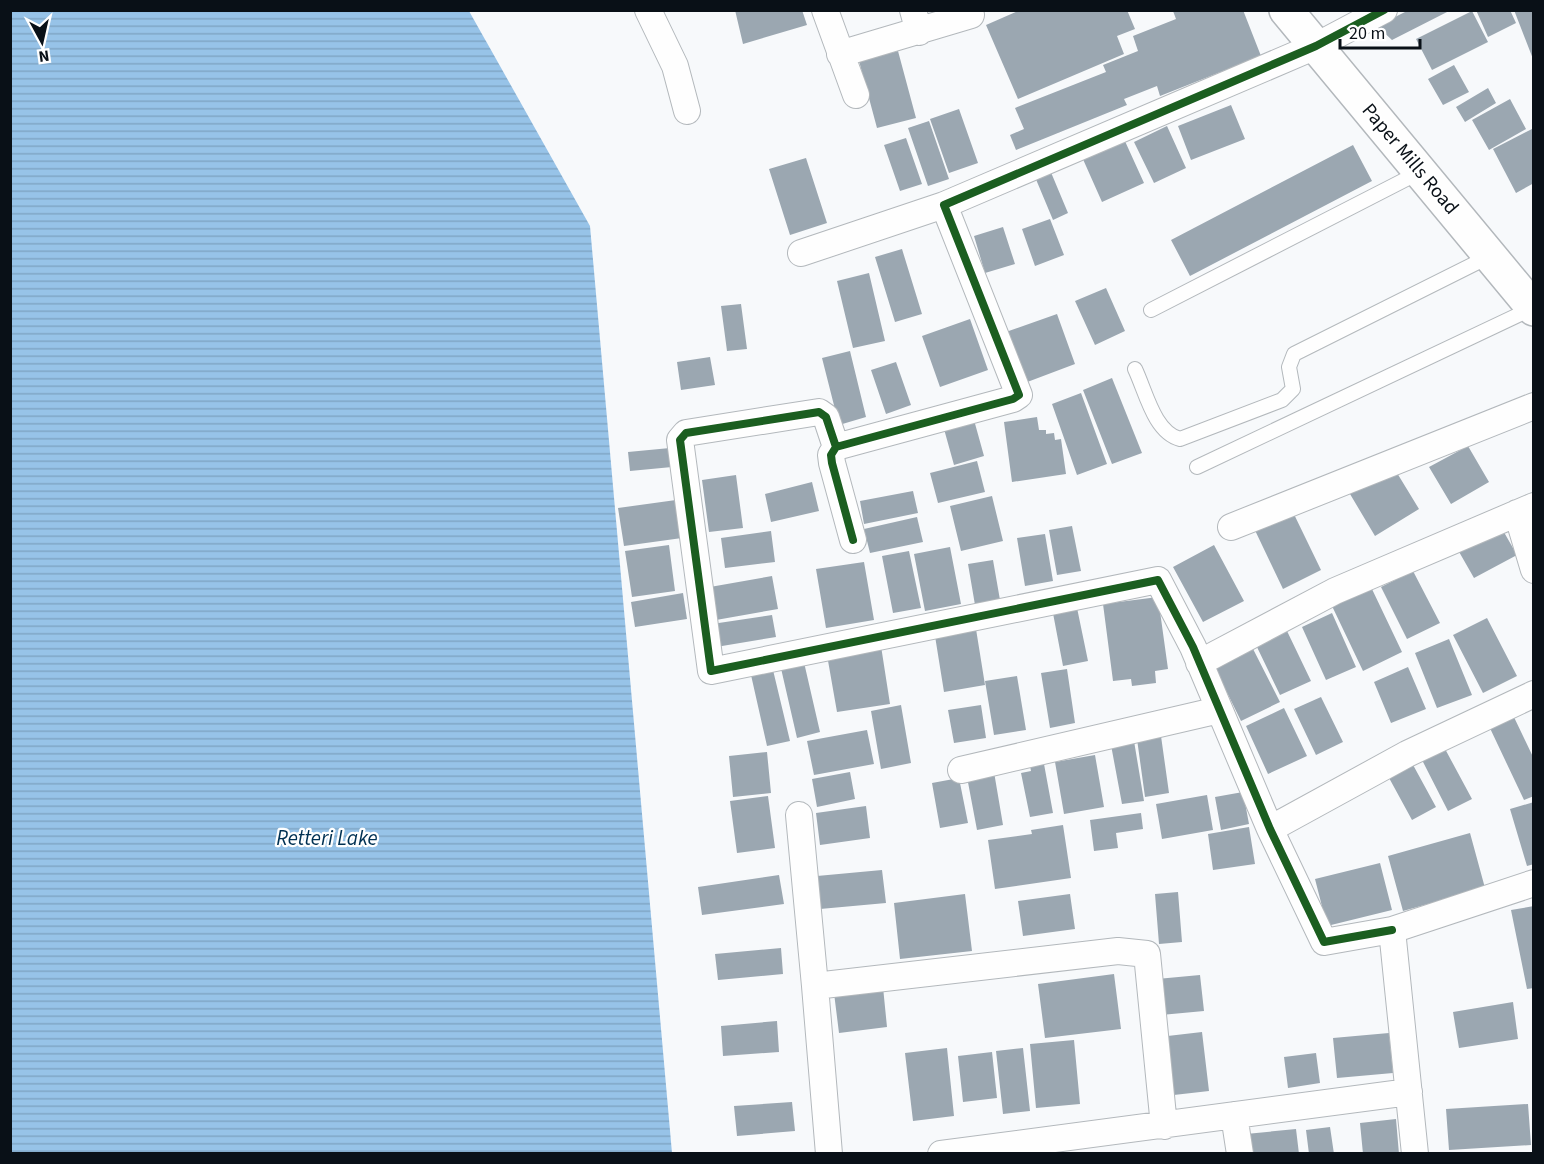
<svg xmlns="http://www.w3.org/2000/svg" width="1544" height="1164" viewBox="0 0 1544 1164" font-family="'Source Sans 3',sans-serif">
	<defs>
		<pattern id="water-rules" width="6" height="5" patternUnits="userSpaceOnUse" patternTransform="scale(1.5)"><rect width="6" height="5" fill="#97c3e8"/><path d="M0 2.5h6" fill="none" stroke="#81a6c6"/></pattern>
	</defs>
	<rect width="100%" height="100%" fill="#f7f9fb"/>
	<!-- water -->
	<path fill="url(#water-rules)" d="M10 11H469L590 226 672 1153H11Z"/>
	<!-- building -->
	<path fill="#9ba7b1" d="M735 10H802L807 25 743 44Z
		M1020 10H1127L1135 29 1117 36 1124 54 1018 99 986 25Z
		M1243 10 1261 56 1160 96 1157 86 1124 99 1127 105 1016 150 1010 135 1024 129 1015 108 1106 72 1103 65 1138 51 1133 36 1176 19 1173 11Z
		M1409 10H1451L1392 40 1377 26Z
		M1476 10H1510L1516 23 1488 37Z
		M1514 10H1534V59H1533Z
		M1472 11 1488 42 1432 70 1416 39Z
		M898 51 916 118 877 128 859 61Z
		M1454 65 1469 92 1443 105 1428 79Z
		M1488 88 1496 103 1465 122 1456 107Z
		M1510 99 1526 129 1489 150 1472 120Z
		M1231 105 1245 139 1191 160 1178 126Z
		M959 109 978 163 949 173 930 119Z
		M929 121 949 179 928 186 908 128Z
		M1167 126 1186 168 1154 183 1134 142Z
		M1534 128V183L1516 193 1493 149Z
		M906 138 922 184 900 191 884 145Z
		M1124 139 1144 183 1102 202 1082 157Z
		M1353 145 1372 181 1190 276 1171 240Z
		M806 158 827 223 790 235 769 169Z
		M1050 170 1068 213 1053 220 1035 177Z
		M1050 219 1064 255 1035 266 1022 229Z
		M1003 227 1015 264 985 273 974 236Z
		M902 249 922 314 895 322 875 257Z
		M869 273 885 341 853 348 837 281Z
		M1106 288 1125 331 1095 345 1075 301Z
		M741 304 747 349 727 351 721 306Z
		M1057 314 1075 364 1022 384 1003 333Z
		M970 319 988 370 940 387 922 336Z
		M850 351 866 417 839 425 822 358Z
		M710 357 715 385 681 390 677 362Z
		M896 362 911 405 886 414 871 370Z
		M1112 378 1142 453 1112 464 1083 390Z
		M1081 393 1107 464 1077 475 1052 404Z
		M1037 417 1039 430H1046V434L1054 433 1055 440 1061 439 1066 474 1012 482 1004 422Z
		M974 420 984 456 954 465 944 429Z
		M1468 446 1489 482 1451 504 1429 467Z
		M670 448 672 467 630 471 628 452Z
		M977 461 985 492 938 503 930 473Z
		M1394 468 1419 509 1375 536 1350 494Z
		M736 475 743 528 709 532 702 480Z
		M812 482 819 511 771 522 765 494Z
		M913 491 918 513 864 524 860 501Z
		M992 496 1003 541 961 551 950 506Z
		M676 500 682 538 624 546 618 508Z
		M1290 506 1321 570 1283 589 1252 524Z
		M917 517 923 542 870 553 864 529Z
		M1072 526 1081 571 1057 575 1049 530Z
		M1501 527 1517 555 1474 578 1458 550Z
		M771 531 775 562 725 568 721 538Z
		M1045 534 1053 581 1025 586 1017 538Z
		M669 545 675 591 632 597 625 551Z
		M1214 545 1244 601 1203 622 1173 567Z
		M950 547 961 604 925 611 914 554Z
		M909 551 921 608 893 613 882 556Z
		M993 560 1000 600 975 605 968 564Z
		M864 562 874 620 826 628 816 569Z
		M1413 571 1440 623 1407 639 1381 587Z
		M772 576 778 609 716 620 710 587Z
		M1371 587 1402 652 1363 671 1332 606Z
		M683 593 687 619 635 627 631 602Z
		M1158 597 1168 669 1155 671 1156 683 1132 686 1131 679 1113 681 1103 604Z
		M1076 603 1088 661 1063 666 1052 608Z
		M1332 613 1356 667 1326 680 1302 627Z
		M772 615 776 637 716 647 712 624Z
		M1487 618 1517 676 1483 693 1453 635Z
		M976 629 985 685 944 692 935 636Z
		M1287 631 1311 681 1280 695 1256 645Z
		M1449 639 1472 695 1437 708 1415 653Z
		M1251 645 1280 702 1241 721 1213 664Z
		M881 646 890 704 837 712 827 655Z
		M803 658 820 732 797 738 780 664Z
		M1408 667 1426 709 1391 723 1374 682Z
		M1067 669 1075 723 1050 728 1041 673Z
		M773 670 790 741 767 746 751 675Z
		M1017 676 1026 730 994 735 985 681Z
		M1321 697 1343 742 1316 755 1294 709Z
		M901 705 911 763 881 769 871 711Z
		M981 705 986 738 954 743 948 710Z
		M1284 708 1307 756 1268 774 1246 726Z
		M1512 713 1534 759V796L1524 800 1488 724Z
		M867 730 874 764 814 775 807 741Z
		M1161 736 1169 793 1145 797 1137 739Z
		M1134 741 1144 801 1122 804 1111 745Z
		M1444 747 1472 799 1448 811 1421 758Z
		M767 752 771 793 733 797 729 756Z
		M1095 755 1104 807 1064 814 1055 762Z
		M1412 763 1436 807 1412 820 1388 776Z
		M1044 764 1053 813 1030 817 1021 773 1031 771 1030 766Z
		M850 772 855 799 817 807 812 779Z
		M994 772 1003 825 977 830 967 777Z
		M959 778 968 823 940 828 932 783Z
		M1243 792 1249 824 1221 830 1215 797Z
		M1207 795 1213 830 1162 839 1156 804Z
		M768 796 775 848 737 853 730 801Z
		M1534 802V864L1527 866 1510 809Z
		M866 806 870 838 820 845 816 813Z
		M1141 813 1143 829 1116 833 1118 848 1094 851 1090 820Z
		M1063 825 1071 878 995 889 988 840 1032 834 1031 830Z
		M1249 827 1255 864 1213 870 1208 834Z
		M1470 833 1485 888 1403 911 1388 856Z
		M1380 863 1392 910 1327 926 1315 879Z
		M882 870 886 903 820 909 817 876Z
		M779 875 784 904 702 915 698 887Z
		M1178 892 1182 942 1159 944 1155 894Z
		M965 894 972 951 900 959 894 903Z
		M1070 894 1075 929 1023 936 1018 901Z
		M1534 906V988L1527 989 1511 910Z
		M781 948 783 974 718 980 715 954Z
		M1114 974 1121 1029 1045 1038 1038 984Z
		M1200 975 1204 1011 1161 1015 1157 979Z
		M883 987 887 1027 839 1033 834 993Z
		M1513 1002 1518 1039 1459 1048 1453 1012Z
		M777 1021 779 1052 723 1056 721 1026Z
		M1202 1032 1209 1091 1165 1096 1159 1037Z
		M1389 1033 1393 1073 1337 1078 1333 1038Z
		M1074 1040 1080 1104 1036 1108 1030 1044Z
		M947 1048 954 1116 913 1121 905 1053Z
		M1023 1048 1030 1111 1003 1114 996 1051Z
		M992 1052 997 1098 963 1102 958 1056Z
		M1316 1053 1320 1083 1288 1088 1284 1057Z
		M792 1102 795 1131 737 1136 734 1106Z
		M1528 1104 1531 1145 1449 1150 1446 1109Z
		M1396 1119 1399 1154H1363L1360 1123Z
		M1330 1127 1334 1154H1309L1306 1130Z
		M1296 1129 1299 1154H1248L1246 1134Z"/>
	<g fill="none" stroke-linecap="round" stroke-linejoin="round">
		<!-- service casing -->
		<g stroke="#b3b8bc" stroke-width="16">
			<path id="service" d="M1151 310 1420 172
				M1135 369C1146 392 1154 432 1180 439L1282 400 1293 389 1289 367 1294 354 1490 256
				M1197 467 1533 308"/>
		</g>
		<!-- minor casing -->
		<g stroke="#b3b8bc" stroke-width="28">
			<path id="minor" d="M648 10 675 66 687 111
				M825 10 856 95
				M913 10 919 32
				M840 54 971 15
				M801 253 944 205
				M836 447 826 417 819 412 686 433 680 440 711 671 1158 580 1193 647 1270 829 1324 942 1392 930
				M1517 513 1534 570
				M1231 527 1534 406
				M853 540 832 463 831 455 836 447 1013 399 1019 395 944 205 1316 46 1384 10
				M1199 663 1335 591 1534 506
				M961 770 1219 710
				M799 815 815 986
				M1270 829 1407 754 1534 694
				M1234 1115 1240 1154
				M829 1154 815 986 1118 951 1147 954 1164 1126
				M941 1154 1409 1092
				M1415 1154 1392 930 1534 883"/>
		</g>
		<!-- secondary casing -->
		<g stroke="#b3b8bc" stroke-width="36">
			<path id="secondary" d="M1286 10 1534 309"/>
		</g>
		<!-- service -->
		<use href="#service" stroke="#fefefe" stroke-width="14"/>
		<!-- minor -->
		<use href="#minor" stroke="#fefefe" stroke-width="26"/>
		<!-- secondary -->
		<use href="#secondary" stroke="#fefefe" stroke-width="33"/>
		<!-- cycleway casing -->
		<g stroke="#fff" stroke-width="11">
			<path id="cycleway" d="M836 447 826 417 819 412 686 433 680 440 711 671 1158 580 1193 647 1270 829 1324 942 1392 930
				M853 540 832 463 831 455 836 447 1013 399 1019 395 944 205 1316 46 1384 10"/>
		</g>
		<!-- cycleway -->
		<use href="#cycleway" stroke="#1b5e20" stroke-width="8"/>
	</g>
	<g text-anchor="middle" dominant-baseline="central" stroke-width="4.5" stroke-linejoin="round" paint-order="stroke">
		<!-- street labels -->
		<g font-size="20" fill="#091017" stroke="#fff">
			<text transform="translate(1410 159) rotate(50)">Paper Mills Road</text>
		</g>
		<!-- water labels -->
		<g font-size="21" font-style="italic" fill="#003153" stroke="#fff">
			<text x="327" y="838">Retteri Lake</text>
		</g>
	</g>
	<!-- border -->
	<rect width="1544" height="1164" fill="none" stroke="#091017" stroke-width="24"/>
	<!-- north arrow -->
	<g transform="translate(42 42) rotate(172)" stroke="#ffffff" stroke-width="4.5" paint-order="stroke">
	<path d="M0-4.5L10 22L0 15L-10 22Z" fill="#091017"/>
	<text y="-9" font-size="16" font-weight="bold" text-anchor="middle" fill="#091017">N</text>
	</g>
	<!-- scale -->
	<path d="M1340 39v9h80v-9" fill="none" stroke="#091017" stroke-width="3"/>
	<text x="1349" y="39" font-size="18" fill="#091017" stroke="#ffffff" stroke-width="4.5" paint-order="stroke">20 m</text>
</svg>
